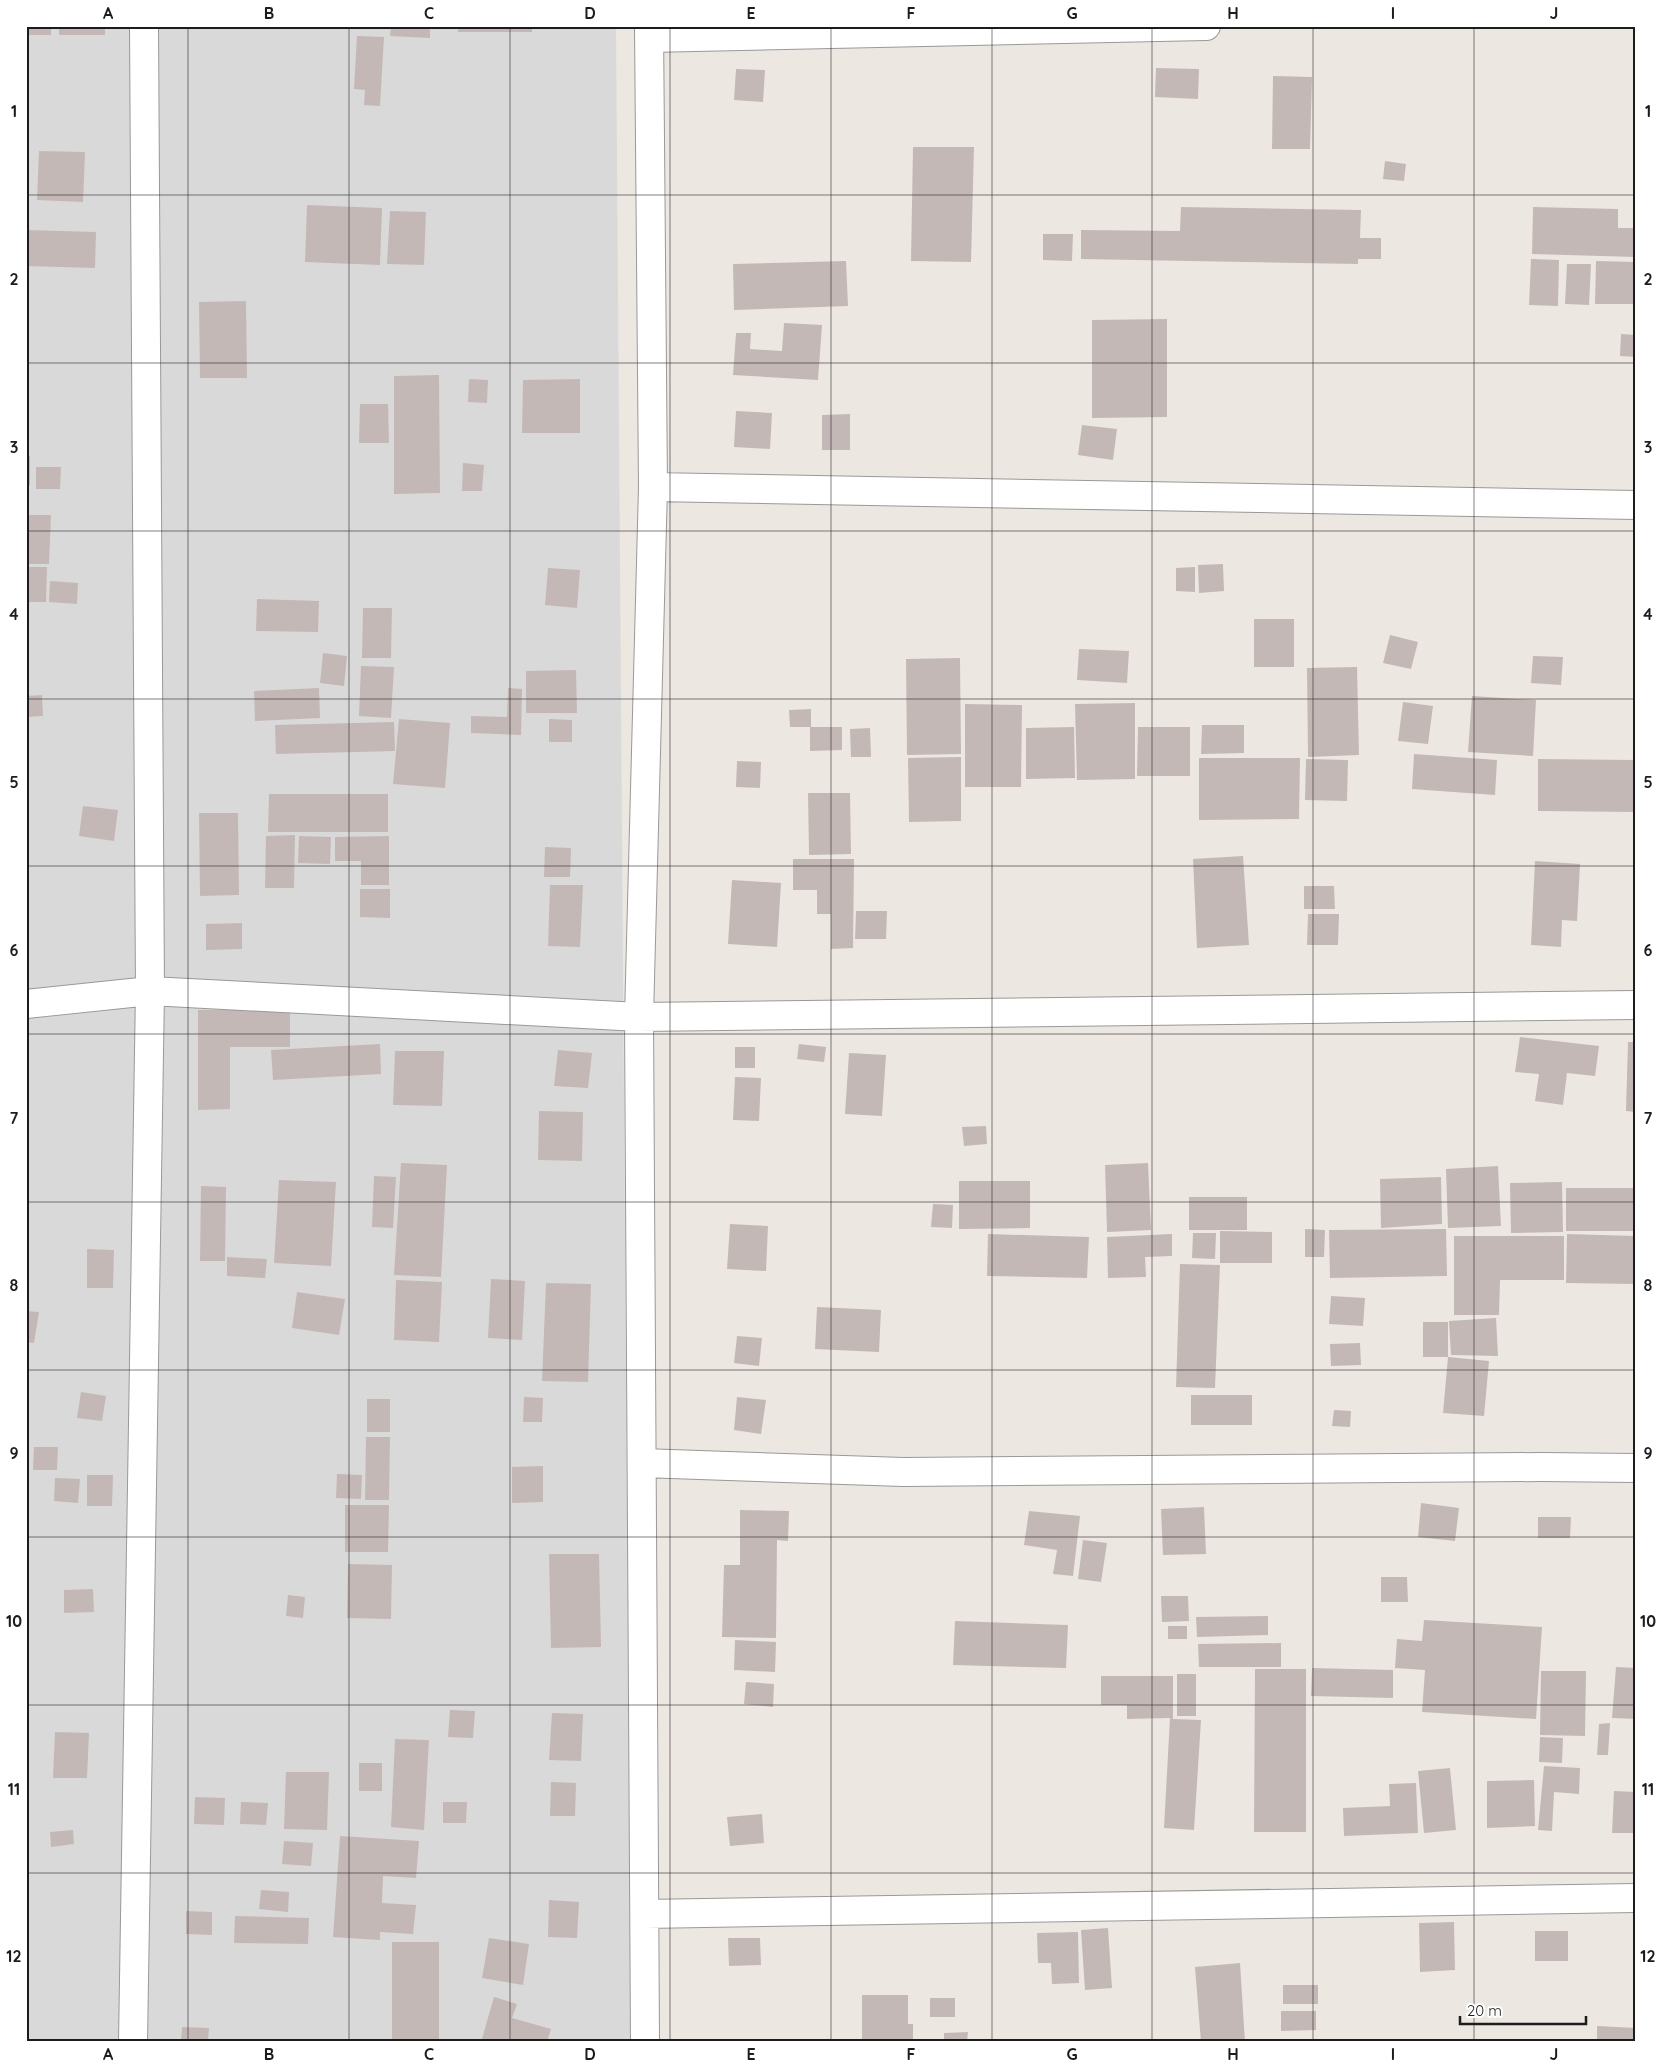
<svg xmlns="http://www.w3.org/2000/svg" width="1662" height="2068" viewBox="0 0 1662 2068" font-family="Quicksand,sans-serif">
	<rect width="100%" height="100%" fill="#ede7e2"/>
	<!-- residential -->
	<path fill="#dad9d9" d="M26 26H616L631 2042H26Z"/>
	<!-- building -->
	<path fill="#c4b8b6" d="M26 26H51V35H26Z
		M59 26H105V35H59Z
		M391 26H430V38L390 36Z
		M458 26H532V32H458Z
		M357 36 384 37 380 106 364 105 365 90 354 89Z
		M1156 68 1199 69 1198 99 1155 97Z
		M736 69 765 70 763 102 734 100Z
		M1273 76 1312 77 1310 149H1272Z
		M913 147H974L971 262 911 261Z
		M39 151 85 152 83 202 37 200Z
		M1385 161 1406 164 1404 181 1383 179Z
		M307 205 382 208 380 265 305 262Z
		M1181 207 1361 210 1360 238H1381V259H1358V264L1081 259V230L1180 231Z
		M1533 207 1618 209V228H1636V257L1532 254Z
		M390 211 426 212 424 265 387 264Z
		M26 230 96 232 95 268 26 266Z
		M1043 234H1073L1072 261 1043 260Z
		M1531 259 1559 260 1558 306 1529 305Z
		M846 261 848 306 734 310 733 264Z
		M1596 261 1636 262V304H1595Z
		M1567 264H1591L1589 305 1565 304Z
		M246 301 247 378H200L199 302Z
		M1167 319V417L1092 418V320Z
		M784 323 822 325 818 380 733 375 736 333H751L750 349 782 351Z
		M1621 334 1636 335V357L1620 356Z
		M439 375 440 493 394 494V376Z
		M469 379 488 380 487 403 468 402Z
		M580 379V433H522L523 380Z
		M360 404H388L389 443H359Z
		M736 411 772 413 770 449 734 447Z
		M850 414V450H822V415Z
		M1082 425 1117 429 1113 460 1078 455Z
		M26 456H30V485H26Z
		M463 463 484 465 482 491H462Z
		M36 467H61L60 489H36Z
		M26 515H51L49 564H26Z
		M1223 564 1224 591 1199 593 1198 565Z
		M26 567H47L46 602H26Z
		M1195 567V592L1176 591V568Z
		M548 568 580 570 577 608 545 605Z
		M50 581 78 583 77 604 49 602Z
		M257 599 319 601 318 632 256 631Z
		M363 608H392L391 658H362Z
		M1254 619H1294V667H1254Z
		M1390 635 1418 642 1411 669 1383 663Z
		M1079 649 1129 651 1127 683 1077 680Z
		M323 653 347 656 344 686 320 683Z
		M1533 656 1563 657 1561 685 1531 683Z
		M960 658 961 754 907 755 906 659Z
		M361 666 394 667 391 718 359 716Z
		M1357 667 1359 755 1308 757 1307 668Z
		M576 670 577 713H526V671Z
		M319 688 320 718 255 721 254 691Z
		M508 688 522 689 521 735 471 733V716L507 717Z
		M42 695 43 716 26 717V696Z
		M1472 696 1536 700 1533 756 1468 752Z
		M1403 702 1433 706 1428 744 1398 741Z
		M1135 703V779L1077 780 1075 704Z
		M965 704 1022 705 1021 787H965Z
		M811 709V727H790L789 710Z
		M399 719 450 723 445 788 393 784Z
		M549 719 572 720V742H549Z
		M394 722 395 751 276 754 275 725Z
		M1202 725H1244V753L1201 754Z
		M810 727H842V750L810 751Z
		M1074 727 1075 778 1026 779V728Z
		M1138 727H1190V776H1137Z
		M870 728 871 757H851L850 729Z
		M1414 754 1497 760 1495 795 1412 789Z
		M961 757V821L909 822 908 758Z
		M1199 758H1300L1299 819 1199 820Z
		M1306 759 1348 760 1347 801 1305 800Z
		M1538 759 1636 760V812L1538 811Z
		M737 761 761 762 760 788 736 787Z
		M808 793H850L851 854 809 855Z
		M269 794H388V832H268Z
		M83 806 118 810 114 841 79 836Z
		M199 813H238L239 895 200 896Z
		M295 835 294 888H265L266 836Z
		M299 836 331 837 330 864 298 863Z
		M389 836V885H361V861H335V837Z
		M545 847 571 848 570 877H544Z
		M1243 856 1249 945 1197 948 1193 859Z
		M793 859H854L853 948 831 949V914H817V890H793Z
		M1535 861 1580 864 1577 921 1562 920 1561 947 1531 945Z
		M732 880 781 883 777 947 728 944Z
		M550 885H583L580 947 548 946Z
		M1304 886H1334L1335 909H1304Z
		M360 889H390V918L360 917Z
		M856 911H887L886 939H855Z
		M1308 914H1339L1338 945H1307Z
		M242 923V949L206 950V924Z
		M1636 927V951H1633V928Z
		M198 1010H290V1047H230V1109L198 1110Z
		M1520 1037 1599 1046 1595 1076 1567 1073 1563 1105 1535 1101 1539 1074 1515 1072Z
		M1628 1042H1636V1112L1626 1111Z
		M380 1044 381 1074 273 1080 271 1050Z
		M799 1044 826 1047 824 1062 797 1059Z
		M735 1047H755V1068H735Z
		M558 1050 592 1053 588 1088 554 1086Z
		M395 1051H444L442 1106 393 1105Z
		M849 1053 886 1055 882 1116 845 1114Z
		M735 1077 761 1078 759 1121 733 1120Z
		M539 1111 583 1112 582 1161 538 1160Z
		M986 1126 987 1144 964 1146 962 1127Z
		M401 1163 447 1165 441 1277 394 1275Z
		M1148 1163 1151 1230 1107 1232 1105 1165Z
		M1498 1166 1501 1226 1448 1228 1446 1169Z
		M374 1176 396 1177 393 1228 372 1227Z
		M1441 1177 1442 1224 1381 1228 1380 1179Z
		M279 1180 336 1182 331 1266 274 1263Z
		M959 1181H1030V1228L959 1229Z
		M1562 1182 1563 1232 1511 1233 1510 1183Z
		M201 1186 226 1187 225 1261H200Z
		M1566 1188H1636V1231H1566Z
		M1189 1197H1247V1230H1189Z
		M933 1204 953 1205 952 1228 931 1227Z
		M730 1224 768 1226 766 1271 727 1269Z
		M1305 1229 1325 1230 1324 1257H1305Z
		M1446 1229 1447 1276 1330 1278 1329 1230Z
		M1220 1231 1272 1232V1263H1220Z
		M1193 1233H1216L1215 1259 1192 1258Z
		M988 1234 1089 1237 1087 1278 987 1276Z
		M1172 1234V1256L1145 1257 1146 1277 1108 1278 1107 1237Z
		M1567 1234 1636 1236V1284L1566 1283Z
		M1454 1236H1564V1280H1500L1499 1315H1454Z
		M87 1249 114 1250 113 1288H87Z
		M227 1257 267 1259 265 1278 227 1276Z
		M1180 1264 1220 1265 1215 1388 1176 1387Z
		M491 1279 525 1281 522 1340 488 1338Z
		M396 1280 442 1282 439 1342 394 1340Z
		M546 1283 591 1284 588 1382 542 1381Z
		M297 1292 345 1299 339 1335 292 1328Z
		M1331 1296 1365 1298 1363 1326 1329 1324Z
		M817 1307 881 1310 879 1352 815 1349Z
		M26 1311 39 1312 34 1343 26 1342Z
		M1496 1318 1498 1356 1451 1355 1449 1321Z
		M1423 1322H1448V1357H1423Z
		M737 1336 762 1338 759 1366 734 1363Z
		M1360 1343 1361 1365 1331 1366 1330 1344Z
		M1448 1357 1489 1361 1484 1416 1443 1413Z
		M81 1392 106 1396 102 1421 77 1418Z
		M1191 1395H1252V1425H1191Z
		M524 1397 543 1398 542 1422H523Z
		M737 1397 766 1400 761 1434 734 1430Z
		M367 1399H390V1432H367Z
		M1334 1410 1351 1411 1350 1427 1332 1426Z
		M366 1437H390L389 1500H365Z
		M34 1447H58L57 1470H33Z
		M543 1466V1502L512 1503V1467Z
		M337 1474 362 1475 361 1499 336 1498Z
		M87 1475H113L112 1506H87Z
		M55 1478 80 1479 78 1503 54 1501Z
		M1421 1503 1459 1508 1455 1541 1418 1537Z
		M345 1505H389L388 1552H345Z
		M1204 1507 1206 1554 1163 1555 1161 1509Z
		M740 1510 789 1511 788 1541 777 1540 776 1638 722 1637 724 1565H740Z
		M1029 1511 1080 1516 1073 1576 1053 1574 1057 1550 1024 1545Z
		M1538 1517H1571L1570 1538H1538Z
		M1083 1540 1107 1543 1101 1582 1078 1579Z
		M549 1554H599L601 1647 551 1648Z
		M348 1564 392 1565 391 1619 347 1618Z
		M1381 1577H1407L1408 1602H1381Z
		M93 1589 94 1612 64 1613V1590Z
		M288 1595 305 1597 303 1618 286 1616Z
		M1161 1596H1188L1189 1621 1162 1622Z
		M1268 1616V1635L1197 1637 1196 1617Z
		M1424 1620 1542 1627 1536 1719 1422 1712 1425 1670 1395 1668 1397 1639 1422 1641Z
		M955 1621 1068 1625 1066 1668 953 1665Z
		M1168 1626H1187V1639H1168Z
		M735 1640 776 1642 775 1672 734 1670Z
		M1281 1643V1667H1199L1198 1644Z
		M1616 1667 1636 1668V1719L1612 1718Z
		M1312 1668 1393 1670V1698L1311 1696Z
		M1255 1669H1306V1832H1254Z
		M1541 1671H1586L1585 1736 1540 1735Z
		M1177 1674H1196V1716H1177Z
		M1101 1676H1173V1719L1201 1720 1194 1830 1164 1828 1170 1718 1127 1719V1705H1101Z
		M746 1682 774 1684 773 1707 744 1704Z
		M450 1710 475 1711 473 1738 448 1737Z
		M552 1713 583 1714 581 1761 549 1760Z
		M1610 1723 1608 1755H1597L1599 1724Z
		M55 1732 89 1733 87 1778H53Z
		M1540 1737 1563 1738 1562 1763 1539 1762Z
		M395 1739 429 1740 424 1830 391 1827Z
		M359 1763H382V1791H359Z
		M1544 1766 1580 1768 1579 1794 1554 1792 1552 1831 1538 1830Z
		M1450 1768 1456 1830 1424 1833 1418 1771Z
		M286 1772H329L327 1830 284 1829Z
		M1534 1780 1535 1826 1487 1828V1781Z
		M551 1782 576 1783 575 1816H550Z
		M1416 1783 1418 1833 1344 1836 1343 1808 1390 1806 1389 1784Z
		M1614 1791 1636 1792V1833H1612Z
		M195 1797 225 1798 224 1825 194 1824Z
		M241 1802 268 1803 266 1825 240 1824Z
		M443 1802H467L466 1823H443Z
		M762 1814 764 1843 730 1846 727 1817Z
		M73 1830 74 1844 51 1847 50 1832Z
		M340 1836 419 1841 416 1878 383 1876 382 1903 416 1905 413 1934 380 1932V1940L333 1937Z
		M284 1841 313 1843 311 1866 282 1864Z
		M261 1890 289 1892 288 1912 259 1909Z
		M549 1900 579 1902 577 1938 548 1937Z
		M186 1911 212 1912V1935L186 1934Z
		M235 1916 309 1918 308 1944 234 1943Z
		M1454 1922 1455 1970 1420 1972 1419 1923Z
		M1108 1928 1112 1988 1085 1990 1081 1930Z
		M1535 1931H1568V1961H1535Z
		M1078 1932 1079 1983 1052 1984 1051 1963H1038L1037 1933Z
		M489 1938 529 1944 523 1985 482 1978Z
		M728 1938H760L761 1965 729 1966Z
		M392 1942H439V2042H392Z
		M1240 1963 1245 2042H1201L1195 1967Z
		M1283 1985H1318V2004H1283Z
		M862 1995H908V2024H913V2042H862Z
		M494 1997 517 2004 512 2018 551 2029 547 2042H481Z
		M930 1998H955V2017H930Z
		M1281 2011H1316V2030L1281 2031Z
		M1597 2026 1636 2028V2042H1597Z
		M182 2027 209 2028 208 2042H181Z
		M968 2032 967 2042H944V2033Z"/>
	<g fill="none" stroke-linecap="round" stroke-linejoin="round">
		<!-- street casing -->
		<g stroke="#999" stroke-width="30">
			<path id="street" d="M649 38 1206 26
				M653 487 1636 505
				M26 1004 150 991 639 1017 1636 1005
				M642 1463 903 1472 1541 1467 1636 1468
				M645 1914 1636 1898
				M133 2042 150 991 144 26
				M645 2042 639 1017 653 487 649 26"/>
		</g>
		<!-- street -->
		<use href="#street" stroke="#fff" stroke-width="28"/>
	</g>
	<!-- grid -->
	<path fill="none" stroke="#1c1c1c" stroke-width="1" stroke-opacity="0.55" d="M188 26V2042M349 26V2042M510 26V2042M670 26V2042M831 26V2042M992 26V2042M1152 26V2042M1313 26V2042M1474 26V2042M26 195H1636M26 363H1636M26 531H1636M26 699H1636M26 866H1636M26 1034H1636M26 1202H1636M26 1370H1636M26 1537H1636M26 1705H1636M26 1873H1636"/>
	<!-- border -->
	<rect width="1662" height="2068" fill="none" stroke="#ffffff" stroke-width="55"/>
	<!-- scale -->
	<path d="M1460 2016v8h126v-8" fill="none" stroke="#1c1c1c" stroke-width="2.5"/>
	<text x="1467" y="2016" font-size="15" fill="#1c1c1c" stroke="#ffffff" stroke-width="4" paint-order="stroke">20 m</text>
	<rect x="28" y="28" width="1606" height="2012" fill="none" stroke="#1c1c1c" stroke-width="2"/>
	<g font-size="16" text-anchor="middle" font-weight="bold" fill="#1c1c1c">
		<text x="108" y="19">A</text>
		<text x="269" y="19">B</text>
		<text x="429" y="19">C</text>
		<text x="590" y="19">D</text>
		<text x="751" y="19">E</text>
		<text x="911" y="19">F</text>
		<text x="1072" y="19">G</text>
		<text x="1233" y="19">H</text>
		<text x="1393" y="19">I</text>
		<text x="1554" y="19">J</text>
		<text x="14" y="117">1</text>
		<text x="1648" y="117">1</text>
		<text x="14" y="285">2</text>
		<text x="1648" y="285">2</text>
		<text x="14" y="453">3</text>
		<text x="1648" y="453">3</text>
		<text x="14" y="620">4</text>
		<text x="1648" y="620">4</text>
		<text x="14" y="788">5</text>
		<text x="1648" y="788">5</text>
		<text x="14" y="956">6</text>
		<text x="1648" y="956">6</text>
		<text x="14" y="1124">7</text>
		<text x="1648" y="1124">7</text>
		<text x="14" y="1291">8</text>
		<text x="1648" y="1291">8</text>
		<text x="14" y="1459">9</text>
		<text x="1648" y="1459">9</text>
		<text x="14" y="1627">10</text>
		<text x="1648" y="1627">10</text>
		<text x="14" y="1795">11</text>
		<text x="1648" y="1795">11</text>
		<text x="14" y="1962">12</text>
		<text x="1648" y="1962">12</text>
		<text x="108" y="2060">A</text>
		<text x="269" y="2060">B</text>
		<text x="429" y="2060">C</text>
		<text x="590" y="2060">D</text>
		<text x="751" y="2060">E</text>
		<text x="911" y="2060">F</text>
		<text x="1072" y="2060">G</text>
		<text x="1233" y="2060">H</text>
		<text x="1393" y="2060">I</text>
		<text x="1554" y="2060">J</text>
	</g>
</svg>
